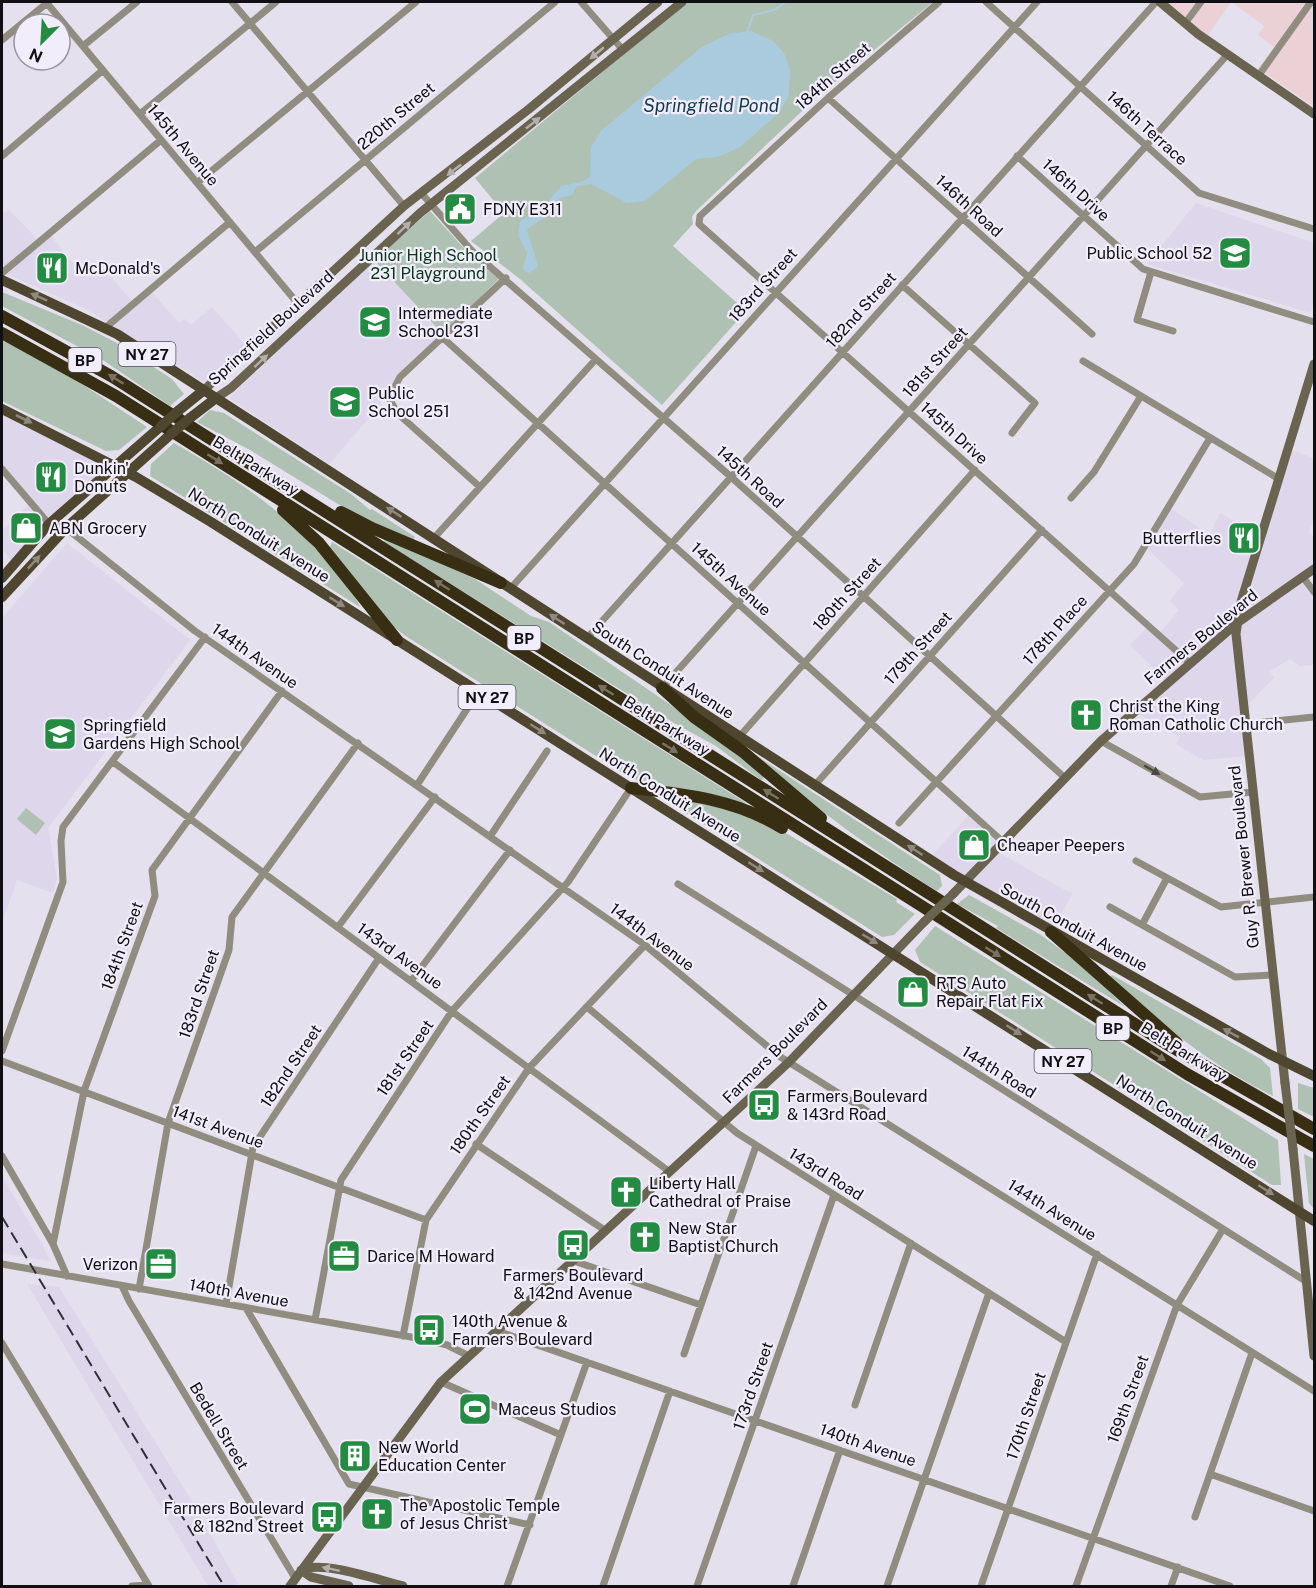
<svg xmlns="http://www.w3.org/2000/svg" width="1316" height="1588" viewBox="0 0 1316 1588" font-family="'Public Sans',sans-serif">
	<rect width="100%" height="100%" fill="#e4e0ed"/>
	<!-- built -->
	<path fill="#ded6eb" d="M1196 203 1314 243V300L1311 313 1147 264Z
		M2 209 5 213 9 210 41 243 50 235 83 275 99 263 134 304 150 290 179 323 185 319 191 325 212 307 250 350 206 383 84 308 2 272Z
		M374 260 443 334 401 371 377 409 329 464 229 398Z
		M2 415 87 457 98 469 92 482 12 561 2 549V530L33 501 2 464Z
		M1287 449 1314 458V521L1308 532 1314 536V567L1301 576 1314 595V665L1300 666 1290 659 1270 671 1274 678 1242 710 1247 756 1203 760 1176 744 1180 737 1133 711 1167 681 1130 645 1148 626 1158 635 1179 610 1170 601 1184 583 1146 548 1170 508 1209 535 1220 513 1260 536Z
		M67 543 190 640 48 828 57 878 53 893 17 880 2 923V618Z
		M970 814 1000 841 992 849 1072 894 1053 929 931 856Z
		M2 1176 44 1248 50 1261 2 1253Z
		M27 1284 59 1287 195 1506 239 1586H208Z"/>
	<!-- industrial -->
	<path fill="#ebd1d6" d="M1160 2H1314V107L1258 68 1274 47 1258 35 1264 26 1231 2 1208 35Z"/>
	<!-- green -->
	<path fill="#aec1b2" d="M687 2H933L818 96 696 211 692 217 693 224 673 246 746 311 662 405 520 279 471 241 504 213 475 178Z
		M430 211 470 255 499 279 443 334 374 260Z
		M2 292 82 325 115 342 172 379 184 394 170 406 103 360 2 306Z
		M2 340 59 369 147 427 119 450 106 451 2 401Z
		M210 410 224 413 351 494 370 510 372 509 415 537 413 540 351 512 250 450 197 422Z
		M174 443C237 479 299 520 342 580 348 588 357 598 360 607L150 476 151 464Z
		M385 538 475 579 531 616 549 622 703 727 714 739 719 738 764 777 762 781 716 746 674 723 384 542Z
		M332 542 746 803 745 805C707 787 663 794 626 775L404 635 375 611 330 547Z
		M757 756 940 875 942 886 937 891C873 850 813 808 757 756Z
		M671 797 717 803 774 826 897 899 896 902 915 914 894 935 882 937 668 802Z
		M26 808 45 823 36 835 17 819Z
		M969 895 1041 935 1064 952 1067 950 1125 1007 996 928 998 926 957 904Z
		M935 926 1278 1140 1281 1185H1272L920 962 915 950Z
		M1112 975 1261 1059 1270 1068 1273 1096C1206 1062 1164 1027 1110 976Z
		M1298 1083 1314 1088V1117L1298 1109Z
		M1304 1154 1314 1159V1209L1309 1203Z"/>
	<!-- water -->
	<path fill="#aacbdd" d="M751 31 773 41 784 53 790 69 789 95 779 113 740 147 718 157 696 159 645 201 627 203 591 184 577 186 572 195 560 198 552 213 527 229 538 266 530 273 524 271 523 267 527 253 518 235 520 221 540 211 561 186 581 182 590 177 591 147 602 130 703 46 729 34Z"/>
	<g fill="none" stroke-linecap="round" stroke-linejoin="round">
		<!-- stream -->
		<path stroke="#aacbdd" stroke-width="2" d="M747 32 753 15 774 10 786 2"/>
		<!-- street -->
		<path stroke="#908c7f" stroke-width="7" d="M46 2 299 305
			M232 2 404 206
			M581 2 623 50
			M939 2 828 98 700 216 699 224 1190 663
			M986 2 1199 193 1314 229
			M1186 22 1201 2
			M2 40 47 3
			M83 46 137 2
			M1259 75 1311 2
			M828 98 1092 334
			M140 114 276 2
			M2 156 103 70
			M1017 156 1143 269 1314 322
			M197 183 416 2
			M422 194 472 251 730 476 1064 777
			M255 252 555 2
			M1151 272 1137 320 1173 331
			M2 273 161 140
			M902 285 1035 403 1012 433
			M105 328 230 222
			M443 338 1002 841
			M1083 361 1279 479
			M2 469 49 524 66 528 195 631 645 945 779 1056 1314 1391
			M480 487 397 413 389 398 400 377 506 278
			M1071 498 1094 472 1141 396
			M434 538 596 359
			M1303 577 1314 592
			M510 589 1037 2
			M587 638 1156 2
			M662 688 1228 54
			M1245 724 1314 717
			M739 737 975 470
			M1101 741 1200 797 1253 792
			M113 762 670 1172
			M417 785 471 703
			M815 785 1042 530
			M899 823 1134 564 1210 438
			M491 835 547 751
			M1136 861 1221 907 1314 897
			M678 884 1307 1282
			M1110 907 1235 977 1272 975
			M1142 925 1167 878
			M338 927 435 797
			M411 981 510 850
			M587 1007 737 1133 1066 1342
			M2 1051 63 882 61 841 63 827 205 637
			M2 1061 426 1220
			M476 1144 606 1231
			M2 1156 53 1244 67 1276
			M53 1244 84 1091 155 896 152 870 282 691
			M574 1261 701 1305
			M2 1264 428 1340 447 1345 469 1356
			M122 1286 129 1301 295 1578
			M139 1289 168 1123 229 950 232 917 358 743
			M226 1304 253 1147 379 958
			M246 1308 349 1484 530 1525
			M315 1320 341 1180 452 1011 568 882 631 788
			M497 1331 1230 1586
			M403 1336 426 1220 529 1068 645 945
			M2 1343 149 1586
			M684 1354 756 1146
			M441 1382 561 1435
			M855 1405 911 1243
			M1210 1474 1314 1511
			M1195 1517 1252 1353
			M132 1586 148 1585
			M507 1586 587 1362
			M603 1586 670 1391
			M697 1586 834 1195
			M793 1586 840 1450
			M887 1586 989 1293
			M981 1586 1097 1254
			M1076 1586 1177 1305 1223 1229
			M1171 1586 1178 1567"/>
		<!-- secondary -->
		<path stroke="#696350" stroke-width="9" d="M1160 2 1198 34 1314 114
			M204 390 404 206 529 109 658 2
			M216 398 231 388 420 213 682 2
			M953 894 1101 741 1237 623 1314 569
			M1285 1083 1236 634 1240 605 1314 364
			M1293 1149 1314 1356
			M301 1570C323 1560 378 1580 403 1586
			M301 1570 311 1577 349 1586
			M290 1586 441 1382 789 1062 924 922"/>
		<!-- primary -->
		<path stroke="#4e462f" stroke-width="10" d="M2 280 117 334 954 875 1269 1054 1314 1076
			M2 409 136 477 211 522 1314 1221
			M178 411 204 390
			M190 418 216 398
			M2 578 49 524 160 427
			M2 597 66 528 171 434"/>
		<!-- highway -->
		<path stroke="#372e13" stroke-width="12" d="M2 316 111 376 1165 1043 1314 1129
			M2 333 116 396 1187 1074 1314 1146
			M283 510 319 543 397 640
			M341 512 372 528 501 583
			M662 688 694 717 742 751 821 818
			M631 788C685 794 735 799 782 828
			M1051 932 1177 1043"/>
		<!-- rail -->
		<path stroke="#302f34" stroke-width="2" stroke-dasharray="12 6" stroke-linecap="butt" d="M2 1217 224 1586"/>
		<!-- secondary-bridge -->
		<path stroke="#696350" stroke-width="9" d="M924 922 953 894
			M1285 1083 1293 1149"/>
		<!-- primary-bridge -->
		<path stroke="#4e462f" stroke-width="10" d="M160 427 178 411
			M171 434 190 418"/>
	</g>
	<!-- one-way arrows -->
	<defs><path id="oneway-solid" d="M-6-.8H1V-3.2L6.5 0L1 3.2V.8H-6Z" transform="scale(1.5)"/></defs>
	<g fill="#b4afae">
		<use href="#oneway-solid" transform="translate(597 53) rotate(140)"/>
		<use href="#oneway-solid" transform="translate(533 123) rotate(-38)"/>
		<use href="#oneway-solid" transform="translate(454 170) rotate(142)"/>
		<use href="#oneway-solid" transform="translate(404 228) rotate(-43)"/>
		<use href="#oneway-solid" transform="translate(261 361) rotate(-43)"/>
		<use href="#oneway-solid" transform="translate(331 1569) rotate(-168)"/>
	</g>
	<g fill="#908981">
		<use href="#oneway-solid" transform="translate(39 297) rotate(-156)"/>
		<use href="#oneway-solid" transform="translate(24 419) rotate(26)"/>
		<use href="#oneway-solid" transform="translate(394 512) rotate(-147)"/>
		<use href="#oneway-solid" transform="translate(34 562) rotate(-47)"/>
		<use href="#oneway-solid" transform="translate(337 602) rotate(32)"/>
		<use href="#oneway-solid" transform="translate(557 619) rotate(-147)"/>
		<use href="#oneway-solid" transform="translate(538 729) rotate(32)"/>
		<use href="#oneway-solid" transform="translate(915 850) rotate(-147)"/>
		<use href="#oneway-solid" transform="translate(756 867) rotate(32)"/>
		<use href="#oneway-solid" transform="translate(870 939) rotate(32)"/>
		<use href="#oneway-solid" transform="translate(1014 1030) rotate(32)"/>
		<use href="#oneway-solid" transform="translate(1231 1033) rotate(-151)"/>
		<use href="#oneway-solid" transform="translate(1266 1190) rotate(32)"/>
	</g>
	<g fill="#787164">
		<use href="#oneway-solid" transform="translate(116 379) rotate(-148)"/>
		<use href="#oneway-solid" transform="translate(215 459) rotate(32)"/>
		<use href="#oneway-solid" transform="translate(442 585) rotate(-148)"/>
		<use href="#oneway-solid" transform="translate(606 690) rotate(-148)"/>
		<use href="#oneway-solid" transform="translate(670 748) rotate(32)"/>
		<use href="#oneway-solid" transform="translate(771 794) rotate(-148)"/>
		<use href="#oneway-solid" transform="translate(993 952) rotate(32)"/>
		<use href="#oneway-solid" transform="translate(1095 999) rotate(-148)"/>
		<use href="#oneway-solid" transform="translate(1158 1056) rotate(32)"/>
	</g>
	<use fill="#4a4744" href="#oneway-solid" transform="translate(1152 770) rotate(30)"/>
	<!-- icons -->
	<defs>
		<g id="civic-square" transform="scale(1.725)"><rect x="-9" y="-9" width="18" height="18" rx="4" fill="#238c42" stroke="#f2edfb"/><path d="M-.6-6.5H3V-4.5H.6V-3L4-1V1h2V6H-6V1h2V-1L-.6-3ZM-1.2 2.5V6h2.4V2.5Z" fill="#fff"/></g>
		<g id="school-square" transform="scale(1.725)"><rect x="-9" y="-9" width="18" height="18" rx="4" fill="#238c42" stroke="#f2edfb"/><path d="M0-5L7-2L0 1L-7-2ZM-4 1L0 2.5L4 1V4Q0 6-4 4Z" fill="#fff"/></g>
		<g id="restaurant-square" transform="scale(1.725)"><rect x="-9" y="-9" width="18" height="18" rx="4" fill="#238c42" stroke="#f2edfb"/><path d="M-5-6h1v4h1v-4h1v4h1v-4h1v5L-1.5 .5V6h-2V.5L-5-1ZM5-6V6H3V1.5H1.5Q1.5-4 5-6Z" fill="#fff"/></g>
		<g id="shop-square" transform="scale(1.725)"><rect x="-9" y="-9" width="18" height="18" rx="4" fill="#238c42" stroke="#f2edfb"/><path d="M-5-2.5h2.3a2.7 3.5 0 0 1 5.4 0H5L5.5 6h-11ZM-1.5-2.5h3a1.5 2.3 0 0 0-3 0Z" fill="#fff"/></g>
		<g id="church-square" transform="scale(1.725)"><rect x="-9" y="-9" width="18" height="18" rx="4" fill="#238c42" stroke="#f2edfb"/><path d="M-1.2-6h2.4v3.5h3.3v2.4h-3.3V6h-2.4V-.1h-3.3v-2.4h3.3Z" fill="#fff"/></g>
		<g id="bus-square" transform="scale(1.725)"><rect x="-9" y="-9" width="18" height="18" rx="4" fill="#238c42" stroke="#f2edfb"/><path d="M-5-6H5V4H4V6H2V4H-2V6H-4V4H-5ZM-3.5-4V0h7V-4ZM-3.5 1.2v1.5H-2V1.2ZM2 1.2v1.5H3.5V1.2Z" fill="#fff"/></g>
		<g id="office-square" transform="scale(1.725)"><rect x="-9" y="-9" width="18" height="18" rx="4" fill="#238c42" stroke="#f2edfb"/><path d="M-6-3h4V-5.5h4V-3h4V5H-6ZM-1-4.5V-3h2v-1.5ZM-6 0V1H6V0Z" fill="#fff"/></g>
		<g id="stadium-square" transform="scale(1.725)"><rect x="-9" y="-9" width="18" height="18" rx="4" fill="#238c42" stroke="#f2edfb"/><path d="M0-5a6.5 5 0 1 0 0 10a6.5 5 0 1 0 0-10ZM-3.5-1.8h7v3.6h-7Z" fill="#fff"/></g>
		<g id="building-square" transform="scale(1.725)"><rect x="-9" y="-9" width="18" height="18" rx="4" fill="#238c42" stroke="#f2edfb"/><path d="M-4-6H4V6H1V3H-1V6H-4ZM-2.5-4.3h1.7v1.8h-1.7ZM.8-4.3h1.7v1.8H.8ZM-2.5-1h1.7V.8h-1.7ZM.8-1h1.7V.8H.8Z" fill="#fff"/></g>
	</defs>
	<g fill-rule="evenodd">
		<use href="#civic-square" x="460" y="209"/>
		<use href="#school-square" x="1235" y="253"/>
		<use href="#restaurant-square" x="52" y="268"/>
		<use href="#school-square" x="375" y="322"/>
		<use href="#school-square" x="345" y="402"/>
		<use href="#restaurant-square" x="51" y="477"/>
		<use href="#shop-square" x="26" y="528"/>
		<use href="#restaurant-square" x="1244" y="538"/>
		<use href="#church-square" x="1086" y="715"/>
		<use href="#school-square" x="60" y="734"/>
		<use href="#shop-square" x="974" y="845"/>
		<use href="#shop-square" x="913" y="992"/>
		<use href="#bus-square" x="764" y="1105"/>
		<use href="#church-square" x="626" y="1192"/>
		<use href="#church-square" x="645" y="1237"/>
		<use href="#bus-square" x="573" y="1245"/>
		<use href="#office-square" x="344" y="1256"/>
		<use href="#office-square" x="161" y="1264"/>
		<use href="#bus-square" x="429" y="1330"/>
		<use href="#stadium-square" x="475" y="1409"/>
		<use href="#building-square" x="355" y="1456"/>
		<use href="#church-square" x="377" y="1514"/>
		<use href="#bus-square" x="327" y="1517"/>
	</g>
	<g text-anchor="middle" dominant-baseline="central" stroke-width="4.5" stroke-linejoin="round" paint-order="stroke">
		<!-- shield labels -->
		<g fill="#f2edfb" stroke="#545259" stroke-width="1.5">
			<rect x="118.5" y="342" width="57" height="24" rx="4.5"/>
			<rect x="68.5" y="348" width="33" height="24" rx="4.5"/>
			<rect x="507.5" y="626" width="33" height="24" rx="4.5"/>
			<rect x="458.5" y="685" width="57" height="24" rx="4.5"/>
			<rect x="1096.5" y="1016" width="33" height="24" rx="4.5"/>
			<rect x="1034.5" y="1049" width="57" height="24" rx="4.5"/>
		</g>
		<g font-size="15" font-weight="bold" fill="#100f13">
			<text x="147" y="354">NY 27</text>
			<text x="85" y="360">BP</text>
			<text x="524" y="638">BP</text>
			<text x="487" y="697">NY 27</text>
			<text x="1113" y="1028">BP</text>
			<text x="1063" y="1061">NY 27</text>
		</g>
		<!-- street labels -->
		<g font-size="16" fill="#100f13" stroke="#f2edfb">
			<text transform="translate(833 76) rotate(-41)">184th Street</text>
			<text transform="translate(396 116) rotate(-40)">220th Street</text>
			<text transform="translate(1147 128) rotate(42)">146th Terrace</text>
			<text transform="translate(183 145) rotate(50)">145th Avenue</text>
			<text transform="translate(1076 190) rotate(42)">146th Drive</text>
			<text transform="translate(969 206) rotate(42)">146th Road</text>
			<text transform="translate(763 285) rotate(-48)">183rd Street</text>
			<text transform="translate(861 310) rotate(-48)">182nd Street</text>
			<text transform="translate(271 328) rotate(-42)">Springfield Boulevard</text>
			<text transform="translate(935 362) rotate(-48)">181st Street</text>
			<text transform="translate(954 433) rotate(42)">145th Drive</text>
			<text transform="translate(256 466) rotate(32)">Belt Parkway</text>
			<text transform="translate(750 477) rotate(42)">145th Road</text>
			<text transform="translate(259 535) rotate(32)">North Conduit Avenue</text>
			<text transform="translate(731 579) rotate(42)">145th Avenue</text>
			<text transform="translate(847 594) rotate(-48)">180th Street</text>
			<text transform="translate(1055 630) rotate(-48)">178th Place</text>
			<text transform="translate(1201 637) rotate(-39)">Farmers Boulevard</text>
			<text transform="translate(918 648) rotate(-48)">179th Street</text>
			<text transform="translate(255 656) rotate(35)">144th Avenue</text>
			<text transform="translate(663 670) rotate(33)">South Conduit Avenue</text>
			<text transform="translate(667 726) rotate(32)">Belt Parkway</text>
			<text transform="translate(670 795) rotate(32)">North Conduit Avenue</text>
			<text transform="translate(1244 857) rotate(-96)">Guy R. Brewer Boulevard</text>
			<text transform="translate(1074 927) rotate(29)">South Conduit Avenue</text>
			<text transform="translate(652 937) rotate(37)">144th Avenue</text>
			<text transform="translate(122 946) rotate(-70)">184th Street</text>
			<text transform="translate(400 956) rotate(36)">143rd Avenue</text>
			<text transform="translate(199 994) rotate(-71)">183rd Street</text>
			<text transform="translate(775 1051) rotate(-45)">Farmers Boulevard</text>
			<text transform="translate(1184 1052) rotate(32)">Belt Parkway</text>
			<text transform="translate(405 1058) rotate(-56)">181st Street</text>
			<text transform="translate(291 1066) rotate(-56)">182nd Street</text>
			<text transform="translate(999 1072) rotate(32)">144th Road</text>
			<text transform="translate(480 1115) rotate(-55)">180th Street</text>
			<text transform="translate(1187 1122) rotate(32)">North Conduit Avenue</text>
			<text transform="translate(218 1127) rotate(20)">141st Avenue</text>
			<text transform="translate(826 1174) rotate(32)">143rd Road</text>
			<text transform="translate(1052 1210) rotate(32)">144th Avenue</text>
			<text transform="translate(239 1293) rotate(10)">140th Avenue</text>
			<text transform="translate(753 1386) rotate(-71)">173rd Street</text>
			<text transform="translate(1128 1399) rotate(-70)">169th Street</text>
			<text transform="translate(1026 1416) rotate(-71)">170th Street</text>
			<text transform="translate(219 1426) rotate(59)">Bedell Street</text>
			<text transform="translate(868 1445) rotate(19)">140th Avenue</text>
		</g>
		<!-- poi labels -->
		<g font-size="16" fill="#100f13" stroke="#f2edfb" text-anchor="start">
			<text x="483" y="209">FDNY E311</text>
			<text x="1212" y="253" text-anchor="end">Public School 52</text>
			<text x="75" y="268">McDonald's</text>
			<text x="398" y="313">Intermediate<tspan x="398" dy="18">School 231</tspan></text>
			<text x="368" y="393">Public<tspan x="368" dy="18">School 251</tspan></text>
			<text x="74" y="468">Dunkin'<tspan x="74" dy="18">Donuts</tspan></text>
			<text x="49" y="528">ABN Grocery</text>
			<text x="1221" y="538" text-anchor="end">Butterflies</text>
			<text x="1109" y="706">Christ the King<tspan x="1109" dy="18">Roman Catholic Church</tspan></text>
			<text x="83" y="725">Springfield<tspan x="83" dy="18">Gardens High School</tspan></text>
			<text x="997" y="845">Cheaper Peepers</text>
			<text x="936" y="983">RTS Auto<tspan x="936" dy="18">Repair Flat Fix</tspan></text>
			<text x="787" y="1096">Farmers Boulevard<tspan x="787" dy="18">&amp; 143rd Road</tspan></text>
			<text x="649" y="1183">Liberty Hall<tspan x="649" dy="18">Cathedral of Praise</tspan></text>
			<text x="668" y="1228">New Star<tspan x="668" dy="18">Baptist Church</tspan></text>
			<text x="367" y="1256">Darice M Howard</text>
			<text x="138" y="1264" text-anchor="end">Verizon</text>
			<text x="573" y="1275" text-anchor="middle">Farmers Boulevard<tspan x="573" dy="18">&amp; 142nd Avenue</tspan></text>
			<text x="452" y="1321">140th Avenue &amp;<tspan x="452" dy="18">Farmers Boulevard</tspan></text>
			<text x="498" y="1409">Maceus Studios</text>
			<text x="378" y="1447">New World<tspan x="378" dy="18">Education Center</tspan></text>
			<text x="400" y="1505">The Apostolic Temple<tspan x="400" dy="18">of Jesus Christ</tspan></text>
			<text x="304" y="1508" text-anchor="end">Farmers Boulevard<tspan x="304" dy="18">&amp; 182nd Street</tspan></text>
		</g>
		<!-- park labels -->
		<g font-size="16" fill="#073617" stroke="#f2edfb">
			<text x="428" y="255">Junior High School<tspan x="428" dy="18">231 Playground</tspan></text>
		</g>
		<!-- water labels -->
		<g font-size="18" font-style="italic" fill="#103c50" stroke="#f2edfb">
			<text x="711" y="105">Springfield Pond</text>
		</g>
	</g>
	<!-- border -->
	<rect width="1316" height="1588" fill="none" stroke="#100f13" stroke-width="6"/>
	<!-- north arrow -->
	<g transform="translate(42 42) rotate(204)"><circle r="28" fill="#f2edfb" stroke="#98949e" stroke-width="1.5"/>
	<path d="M0-4.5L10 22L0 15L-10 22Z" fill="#238c42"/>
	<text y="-9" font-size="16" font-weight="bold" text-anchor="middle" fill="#100f13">N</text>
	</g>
</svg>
